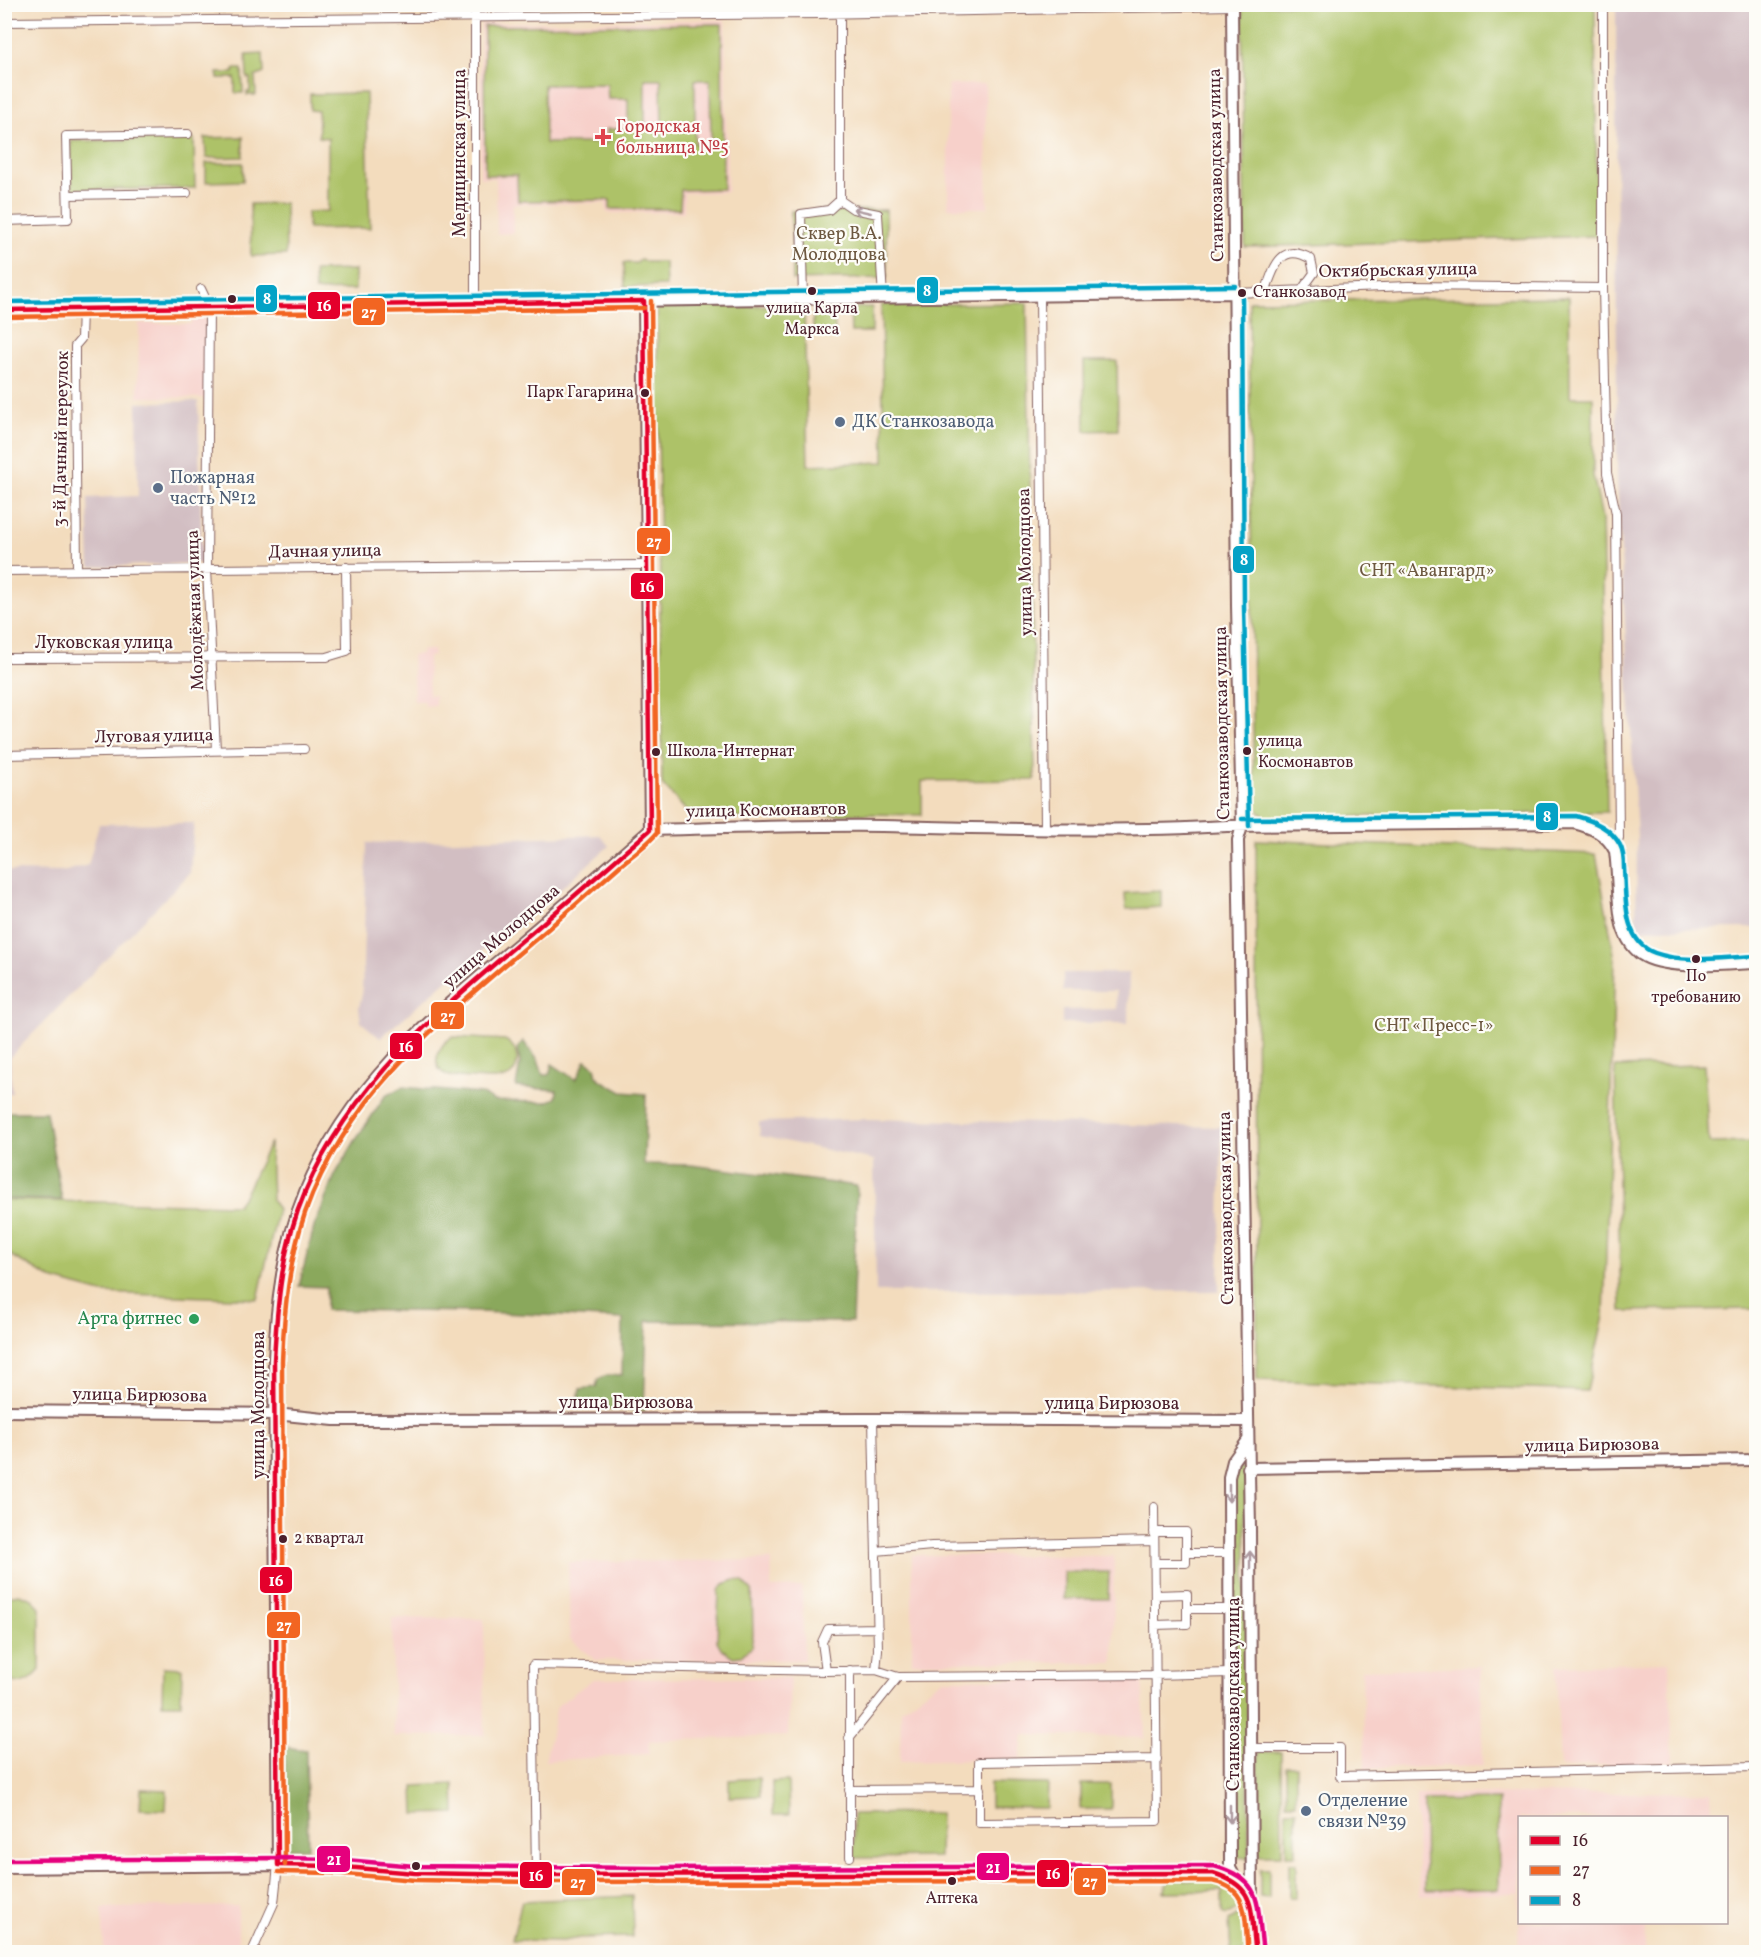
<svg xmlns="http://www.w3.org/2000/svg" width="1761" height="1957" viewBox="0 0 1761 1957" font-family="Vollkorn,serif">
	<rect width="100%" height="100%" fill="#fdfcf7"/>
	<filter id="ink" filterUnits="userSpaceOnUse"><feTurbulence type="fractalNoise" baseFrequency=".0167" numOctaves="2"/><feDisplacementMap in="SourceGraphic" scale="12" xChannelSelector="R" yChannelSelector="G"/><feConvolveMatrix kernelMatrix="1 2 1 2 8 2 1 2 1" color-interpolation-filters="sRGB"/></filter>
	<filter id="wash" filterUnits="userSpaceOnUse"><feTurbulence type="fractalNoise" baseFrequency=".008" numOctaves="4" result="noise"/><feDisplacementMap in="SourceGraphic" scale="24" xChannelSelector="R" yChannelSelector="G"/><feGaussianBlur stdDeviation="1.35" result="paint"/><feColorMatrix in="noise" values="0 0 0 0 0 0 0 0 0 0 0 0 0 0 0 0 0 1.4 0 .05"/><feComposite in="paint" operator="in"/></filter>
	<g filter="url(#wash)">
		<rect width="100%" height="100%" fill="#f3dcbd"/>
		<!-- built -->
		<path fill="#f7d0ca" d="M725 20 727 192 684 193V212L607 213 606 203 513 204V233L497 234 496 178H480L481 23Z
			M985 84 988 208H948V85Z
			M192 317H206V398L138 397 139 323 191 324Z
			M421 650H433L434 656 428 657 429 695H435V705L424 706V701H414L412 655 421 654Z
			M912 1555 1114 1556 1113 1663 912 1662Z
			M772 1560 771 1588 802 1587 804 1660H595L570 1639 568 1562Z
			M392 1618 484 1619 485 1735 394 1736Z
			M1669 1662 1673 1762 1560 1767 1556 1666Z
			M1480 1666 1483 1765 1365 1769 1362 1670Z
			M1751 1666H1756V1759H1754Z
			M790 1678 788 1736 649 1741V1754L545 1761 557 1706 593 1679Z
			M943 1679H1142L1145 1738 1023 1735 1020 1759 900 1762 901 1710Z
			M1711 1792 1712 1817 1520 1818V1922L1645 1923V1952H1520L1518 1893 1419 1896 1416 1795Z
			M238 1906V1943L222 1946 202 1945 166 1951V1952H104L102 1908Z"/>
		<!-- industrial -->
		<path fill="#d2bec2" d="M1616 5H1756V928L1636 929 1637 838 1617 479Z
			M198 401 202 563 90 567 88 498 138 496 137 403Z
			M194 823 190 873 10 1057 12 1093 5 1094V871L63 872 88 865 99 824Z
			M600 835 609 846 560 889 520 918 380 1038 361 1022 359 1008 362 993 367 843Z
			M1063 973H1129L1128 1023H1062V1010L1117 1009 1116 991H1063Z
			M869 1119 1222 1127 1219 1291 876 1292 874 1160 760 1136 759 1122Z"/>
		<!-- green -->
		<path fill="#adc267" stroke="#7c7049" stroke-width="1.5" fill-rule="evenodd" d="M1242 5H1595L1597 236 1245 247Z
			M722 24 723 189 681 190 680 209H610V200L518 201 517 175H485L484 26ZM645 79H661L662 130H645ZM695 80H710L711 144H695ZM607 84 608 99H628V129H607V143H545L544 85Z
			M263 54 264 73 255 77 256 95H247V92H250V78H247L246 55Z
			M234 69H242L243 93H235V78H218L217 73H234Z
			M366 93 370 228 308 229 307 212 328 211V138L319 137 318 111 310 110V94Z
			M243 137V157L206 158 205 138Z
			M194 139 195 188 72 190 71 141Z
			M206 163H243V181L206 182Z
			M285 203 286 255 251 256 250 204Z
			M886 210 887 278 793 280 791 211Z
			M641 259 646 262H665L666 286 625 287 624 263H637Z
			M355 270V290L315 291 314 271Z
			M1569 297 1570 397H1593V475L1602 518 1607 812 1266 818 1254 807 1249 301Z
			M1027 303 1035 780 922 781V815L864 814 700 819 690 815 662 784 657 307 804 305 808 465 884 462 881 305Z
			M872 307V332H851L850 308Z
			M813 308H834L835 333H813Z
			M1084 361H1117L1118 430 1085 431Z
			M1256 840 1596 854 1615 959 1604 1316 1587 1391 1257 1380Z
			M1161 891V907L1126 909 1125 893Z
			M453 1037 505 1040C513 1044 516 1050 517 1058 518 1085 491 1079 473 1078 466 1077 457 1078 450 1076 428 1070 437 1044 453 1037Z
			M1704 1065 1709 1143 1756 1142V1309L1621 1311 1615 1067Z
			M270 1142 272 1201 278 1209 258 1299 102 1293 51 1279 5 1252V1200L237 1205 245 1194Z
			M1233 1468H1245L1249 1858 1235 1857Z
			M1064 1572H1109L1108 1599H1064Z
			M735 1580 742 1581 752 1591 753 1635 751 1647 741 1656 733 1657 721 1648 717 1641 719 1591 724 1584Z
			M19 1594 32 1599 40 1607V1670C30 1682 17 1688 5 1677L4 1598 7 1596Z
			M163 1667 182 1668 181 1704H162Z
			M1258 1752H1281L1282 1855H1259Z
			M1286 1766H1296V1803H1286Z
			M759 1778 760 1796 729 1797V1780Z
			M788 1781 789 1815H773L772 1782Z
			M990 1783 1048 1784 1047 1808 990 1807Z
			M454 1784 455 1813 415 1814 414 1786Z
			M1081 1784H1111V1809H1081Z
			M141 1789 167 1790 166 1810 140 1809Z
			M1498 1800 1499 1889 1425 1890 1424 1801Z
			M1286 1810H1296V1855H1286Z
			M940 1813 939 1857 854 1858 853 1814Z
			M1289 1863H1296V1898H1289Z
			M1260 1869H1269V1898L1260 1897Z
			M1212 1879C1224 1884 1238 1891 1243 1905 1236 1909 1229 1918 1222 1913V1891L1163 1892 1167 1883 1171 1880Z
			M632 1896 633 1937 580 1938 563 1941 512 1940 522 1901Z
			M1245 1911 1247 1952H1231L1229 1921Z"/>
		<!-- forest -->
		<path fill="#8aa85c" stroke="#6a6444" stroke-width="1.5" d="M523 1041 538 1060 543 1075H549L552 1064 576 1080 586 1060 595 1067 597 1076 601 1080 622 1092 646 1094 644 1164 691 1165 857 1186 852 1322 647 1321 644 1411 597 1409 578 1400 580 1389 596 1387 598 1379 607 1375H622L623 1319 480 1312 326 1310V1287L299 1286 314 1227 335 1175 355 1141 385 1096 402 1087 482 1094 494 1101 546 1102 556 1098 557 1090 516 1087 520 1063 517 1049Z
			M5 1112H46L62 1200 5 1199Z
			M284 1747 306 1750 308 1848 285 1849Z"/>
	</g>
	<g filter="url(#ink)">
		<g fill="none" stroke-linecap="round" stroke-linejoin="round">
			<!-- street casing -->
			<g stroke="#85615e" stroke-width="10">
				<path id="street" d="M1603 4V288L1607 473 1616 513 1619 838 1611 841
					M840 14V200
					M4 22 818 14 1232 6
					M68 195 187 193
					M4 221 68 219 66 136 188 134
					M201 289 209 306 207 569 216 750
					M1266 290C1274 267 1281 241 1311 259L1314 273 1303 288
					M1235 293 1408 286 1603 288
					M1040 296 1045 828
					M803 299 801 214 829 210 840 200 853 209 878 214 883 298
					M475 303V4
					M77 570 75 364V346L81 339 82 310
					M4 571 646 565
					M4 658 327 657 347 651 346 567
					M4 755 304 749
					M873 1419 878 1650 876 1670
					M1154 1507 1157 1821 979 1823V1762L1157 1759
					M1154 1532H1186V1553H1229
					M876 1551 932 1546 1154 1541
					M1155 1563H1186V1553
					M1155 1595 1187 1594V1609H1229
					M1155 1625 1187 1624V1609
					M826 1671 822 1642 828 1629 878 1628
					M849 1738 898 1677
					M1251 1748H1340V1776L1756 1767
					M849 1790 980 1789
					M850 1857V1670
					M536 1875 533 1665 826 1671 876 1670 898 1677 1154 1675 1230 1673
					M252 1952 274 1903 278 1865"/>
			</g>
			<!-- secondary casing -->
			<g stroke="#85615e" stroke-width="14">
				<path id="secondary" d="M1232 4 1237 606 1242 826 1238 840 1250 1528 1252 1913
					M4 310 265 306 310 307 475 303 1235 293
					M650 830C727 828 805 825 882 826 996 828 1112 833 1227 826L1574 823C1592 828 1606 833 1615 851 1618 874 1617 898 1621 920 1623 933 1631 948 1642 955 1665 971 1728 964 1756 963
					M4 1411 275 1414 334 1420 873 1419 1247 1421
					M1248 1468 1756 1460
					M278 1865 274 1361C276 1303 283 1246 305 1192 349 1084 437 1013 523 940 566 904 608 867 650 830L644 301
					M4 1868 278 1865 333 1866 415 1873 656 1876 1213 1873C1262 1884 1247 1915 1256 1952
					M1237 1881 1230 1868 1229 1477 1233 1461 1248 1440"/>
			</g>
			<!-- street -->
			<use href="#street" stroke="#fff" stroke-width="8"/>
			<!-- secondary -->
			<use href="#secondary" stroke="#fff" stroke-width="10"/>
			<!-- bus-1 casing -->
			<g stroke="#fdfcf7" stroke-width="9">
				<path id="bus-1" d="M4 310 644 301
					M278 1865 274 1361C277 1304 282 1245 305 1192 351 1084 442 1008 530 934 570 900 610 865 650 830L644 301
					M278 1865 333 1866 415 1873 536 1875 1213 1873C1260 1888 1249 1911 1256 1952"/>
			</g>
			<!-- bus-2 casing -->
			<g stroke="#fdfcf7" stroke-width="9">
				<path id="bus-2" d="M4 317 644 308
					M285 1865 282 1361C284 1311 289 1261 305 1213 348 1091 452 1010 548 929 573 907 598 885 623 863 634 854 648 844 657 833L651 301
					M278 1872 333 1873 415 1880 536 1882 1212 1881C1220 1883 1228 1885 1234 1891 1249 1904 1245 1935 1248 1952"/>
			</g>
			<!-- bus-3 casing -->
			<g stroke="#fdfcf7" stroke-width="9">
				<path id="bus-3" d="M1242 293 1244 606 1249 826
					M4 302 1235 286
					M1242 819 1576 816C1594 821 1611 828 1620 845 1624 852 1624 861 1624 868 1626 896 1622 941 1655 953 1686 964 1724 957 1756 956"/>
			</g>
			<!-- bus-4 casing -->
			<g stroke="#fdfcf7" stroke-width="9">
				<path id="bus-4" d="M4 1860 278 1858 334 1859 415 1866 656 1868 1214 1866C1266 1880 1256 1907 1263 1951"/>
			</g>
			<!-- bus-1 -->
			<use href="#bus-1" stroke="#e4002b" stroke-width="4.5"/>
			<!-- bus-2 -->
			<use href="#bus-2" stroke="#f26522" stroke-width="4.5"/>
			<!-- bus-3 -->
			<use href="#bus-3" stroke="#04a2c6" stroke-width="4.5"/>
			<!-- bus-4 -->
			<use href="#bus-4" stroke="#e5007d" stroke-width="4.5"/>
		</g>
		<!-- one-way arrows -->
		<defs><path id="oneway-shaft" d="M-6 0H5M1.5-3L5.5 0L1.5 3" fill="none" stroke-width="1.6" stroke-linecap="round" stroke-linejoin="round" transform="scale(1.5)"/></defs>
		<g stroke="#ae9aa0">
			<use href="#oneway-shaft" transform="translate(862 211) rotate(-167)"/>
			<use href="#oneway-shaft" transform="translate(1229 1493) rotate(90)"/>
			<use href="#oneway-shaft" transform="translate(1250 1560) rotate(-90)"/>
			<use href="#oneway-shaft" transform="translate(1230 1814) rotate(90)"/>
		</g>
	</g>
	<!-- markers -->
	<path fill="#e0444e" stroke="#fdfcf7" stroke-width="2" d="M600 128h6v6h6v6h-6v6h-6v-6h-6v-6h6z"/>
	<g fill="#4a1f2b" stroke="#fdfcf7" stroke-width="2">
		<circle cx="812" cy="291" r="5"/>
		<circle cx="1242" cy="293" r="5"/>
		<circle cx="232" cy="299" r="5"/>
		<circle cx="645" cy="393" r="5"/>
		<circle cx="1247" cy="751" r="5"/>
		<circle cx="656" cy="752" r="5"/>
		<circle cx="1696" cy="959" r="5"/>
		<circle cx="283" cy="1539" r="5"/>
		<circle cx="416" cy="1866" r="5"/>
		<circle cx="952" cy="1881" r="5"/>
	</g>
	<g fill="#5c6f8a" stroke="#fdfcf7" stroke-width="2">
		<circle cx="840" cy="422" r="6"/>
		<circle cx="158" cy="488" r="6"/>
		<circle cx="1306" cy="1811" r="6"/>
	</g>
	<circle fill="#2e9e5b" stroke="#fdfcf7" stroke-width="2" cx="194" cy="1319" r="6"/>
	<g text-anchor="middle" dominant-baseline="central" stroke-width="4.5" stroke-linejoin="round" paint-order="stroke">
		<!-- bus labels -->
		<g font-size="16" fill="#4a1f2b" stroke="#fdfcf7" text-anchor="start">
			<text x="1253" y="293">Станкозавод</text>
			<text x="812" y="309" text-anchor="middle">улица Карла<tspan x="812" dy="21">Маркса</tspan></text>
			<text x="634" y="393" text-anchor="end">Парк Гагарина</text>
			<text x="1258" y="742">улица<tspan x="1258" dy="21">Космонавтов</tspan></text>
			<text x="667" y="752">Школа-Интернат</text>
			<text x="1696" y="977" text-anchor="middle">По<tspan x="1696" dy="21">требованию</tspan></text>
			<text x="294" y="1539">2 квартал</text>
			<text x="952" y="1899" text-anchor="middle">Аптека</text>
		</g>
		<!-- health labels -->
		<g font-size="18" fill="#be3a42" stroke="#fdfcf7" text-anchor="start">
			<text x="616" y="127">Городская<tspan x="616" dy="21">больница №5</tspan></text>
		</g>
		<!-- street labels -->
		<g font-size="18" fill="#4a1f2b" stroke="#fdfcf7">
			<text transform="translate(460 153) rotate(-90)">Медицинская улица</text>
			<text transform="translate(1217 165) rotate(-91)">Станкозаводская улица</text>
			<text transform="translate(1398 271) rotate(-1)">Октябрьская улица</text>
			<text transform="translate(62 439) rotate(-89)">3-й Дачный переулок</text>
			<text transform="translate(325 552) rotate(-1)">Дачная улица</text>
			<text transform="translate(1026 562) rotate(-91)">улица Молодцова</text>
			<text transform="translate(196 610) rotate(-92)">Молодёжная улица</text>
			<text x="104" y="643">Луковская улица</text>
			<text transform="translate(1223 723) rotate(-91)">Станкозаводская улица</text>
			<text transform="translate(154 737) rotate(-1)">Луговая улица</text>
			<text transform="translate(766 811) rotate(-1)">улица Космонавтов</text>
			<text transform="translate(502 937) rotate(-41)">улица Молодцова</text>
			<text transform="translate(1227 1208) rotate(-91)">Станкозаводская улица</text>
			<text transform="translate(140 1396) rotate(1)">улица Бирюзова</text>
			<text x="626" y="1403">улица Бирюзова</text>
			<text x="1112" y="1404">улица Бирюзова</text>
			<text transform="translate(259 1405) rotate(-90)">улица Молодцова</text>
			<text transform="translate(1592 1446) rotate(-1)">улица Бирюзова</text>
			<text transform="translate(1234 1694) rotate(-90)">Станкозаводская улица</text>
		</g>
		<!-- park labels -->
		<g font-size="18" fill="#6d5840" stroke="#fdfcf7">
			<text x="839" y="234">Сквер В.А.<tspan x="839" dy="21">Молодцова</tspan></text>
			<text x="1427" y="571">СНТ «Авангард»</text>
			<text x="1434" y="1026">СНТ «Пресс-1»</text>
		</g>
		<!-- service labels -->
		<g font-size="18" fill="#4e5e75" stroke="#fdfcf7" text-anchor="start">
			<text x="852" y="422">ДК Станкозавода</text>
			<text x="170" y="478">Пожарная<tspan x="170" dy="21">часть №12</tspan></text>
			<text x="1318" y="1801">Отделение<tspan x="1318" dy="21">связи №39</tspan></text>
		</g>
		<!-- leisure labels -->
		<g font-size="18" fill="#27864d" stroke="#fdfcf7" text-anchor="end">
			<text x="182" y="1319">Арта фитнес</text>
		</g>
	</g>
	<g stroke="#fdfcf7" stroke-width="2">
		<rect x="916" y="276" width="23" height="28" rx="6" fill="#04a2c6"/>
		<rect x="255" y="284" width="23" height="29" rx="6" fill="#04a2c6"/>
		<rect x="307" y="291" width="34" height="29" rx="6" fill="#e4002b"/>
		<rect x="352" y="297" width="34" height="29" rx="6" fill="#f26522"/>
		<rect x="636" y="527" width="35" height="28" rx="6" fill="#f26522"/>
		<rect x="1232" y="545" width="23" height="29" rx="6" fill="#04a2c6"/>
		<rect x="630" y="572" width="34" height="28" rx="6" fill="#e4002b"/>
		<rect x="1535" y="802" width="24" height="29" rx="6" fill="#04a2c6"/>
		<rect x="430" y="1001" width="35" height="29" rx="6" fill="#f26522"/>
		<rect x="389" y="1032" width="34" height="28" rx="6" fill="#e4002b"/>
		<rect x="259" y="1566" width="34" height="28" rx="6" fill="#e4002b"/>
		<rect x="266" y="1611" width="35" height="28" rx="6" fill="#f26522"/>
		<rect x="316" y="1845" width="35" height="28" rx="6" fill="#e5007d"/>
		<rect x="976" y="1852" width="34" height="29" rx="6" fill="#e5007d"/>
		<rect x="1036" y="1859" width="34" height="29" rx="6" fill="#e4002b"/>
		<rect x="519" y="1861" width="34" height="28" rx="6" fill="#e4002b"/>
		<rect x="1073" y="1867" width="34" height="29" rx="6" fill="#f26522"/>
		<rect x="561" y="1868" width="35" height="28" rx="6" fill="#f26522"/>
	</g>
	<g font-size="16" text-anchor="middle" font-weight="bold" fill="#fff">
		<text x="927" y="296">8</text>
		<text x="267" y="304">8</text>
		<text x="324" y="311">16</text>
		<text x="369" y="318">27</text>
		<text x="654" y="547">27</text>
		<text x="1244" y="565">8</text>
		<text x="647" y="592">16</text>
		<text x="1547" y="822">8</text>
		<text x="448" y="1022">27</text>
		<text x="406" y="1052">16</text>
		<text x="276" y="1586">16</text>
		<text x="284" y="1631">27</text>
		<text x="334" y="1865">21</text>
		<text x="993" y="1873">21</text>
		<text x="1053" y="1879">16</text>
		<text x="536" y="1881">16</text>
		<text x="1090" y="1887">27</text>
		<text x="578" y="1888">27</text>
	</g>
	<!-- margin -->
	<rect width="1761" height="1957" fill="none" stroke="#fdfcf7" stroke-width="24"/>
	<!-- legend -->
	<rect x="1518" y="1816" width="210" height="108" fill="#fdfcf7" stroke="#b5a4a5" stroke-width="1.5"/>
	<rect x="1530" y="1836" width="30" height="9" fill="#e4002b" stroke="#b5a4a5" stroke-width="1.5"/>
	<text x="1572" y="1846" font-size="18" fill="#4a1f2b">16</text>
	<rect x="1530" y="1866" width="30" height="9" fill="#f26522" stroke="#b5a4a5" stroke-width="1.5"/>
	<text x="1572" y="1876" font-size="18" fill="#4a1f2b">27</text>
	<rect x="1530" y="1896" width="30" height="9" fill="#04a2c6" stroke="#b5a4a5" stroke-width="1.5"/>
	<text x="1572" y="1906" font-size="18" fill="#4a1f2b">8</text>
</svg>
